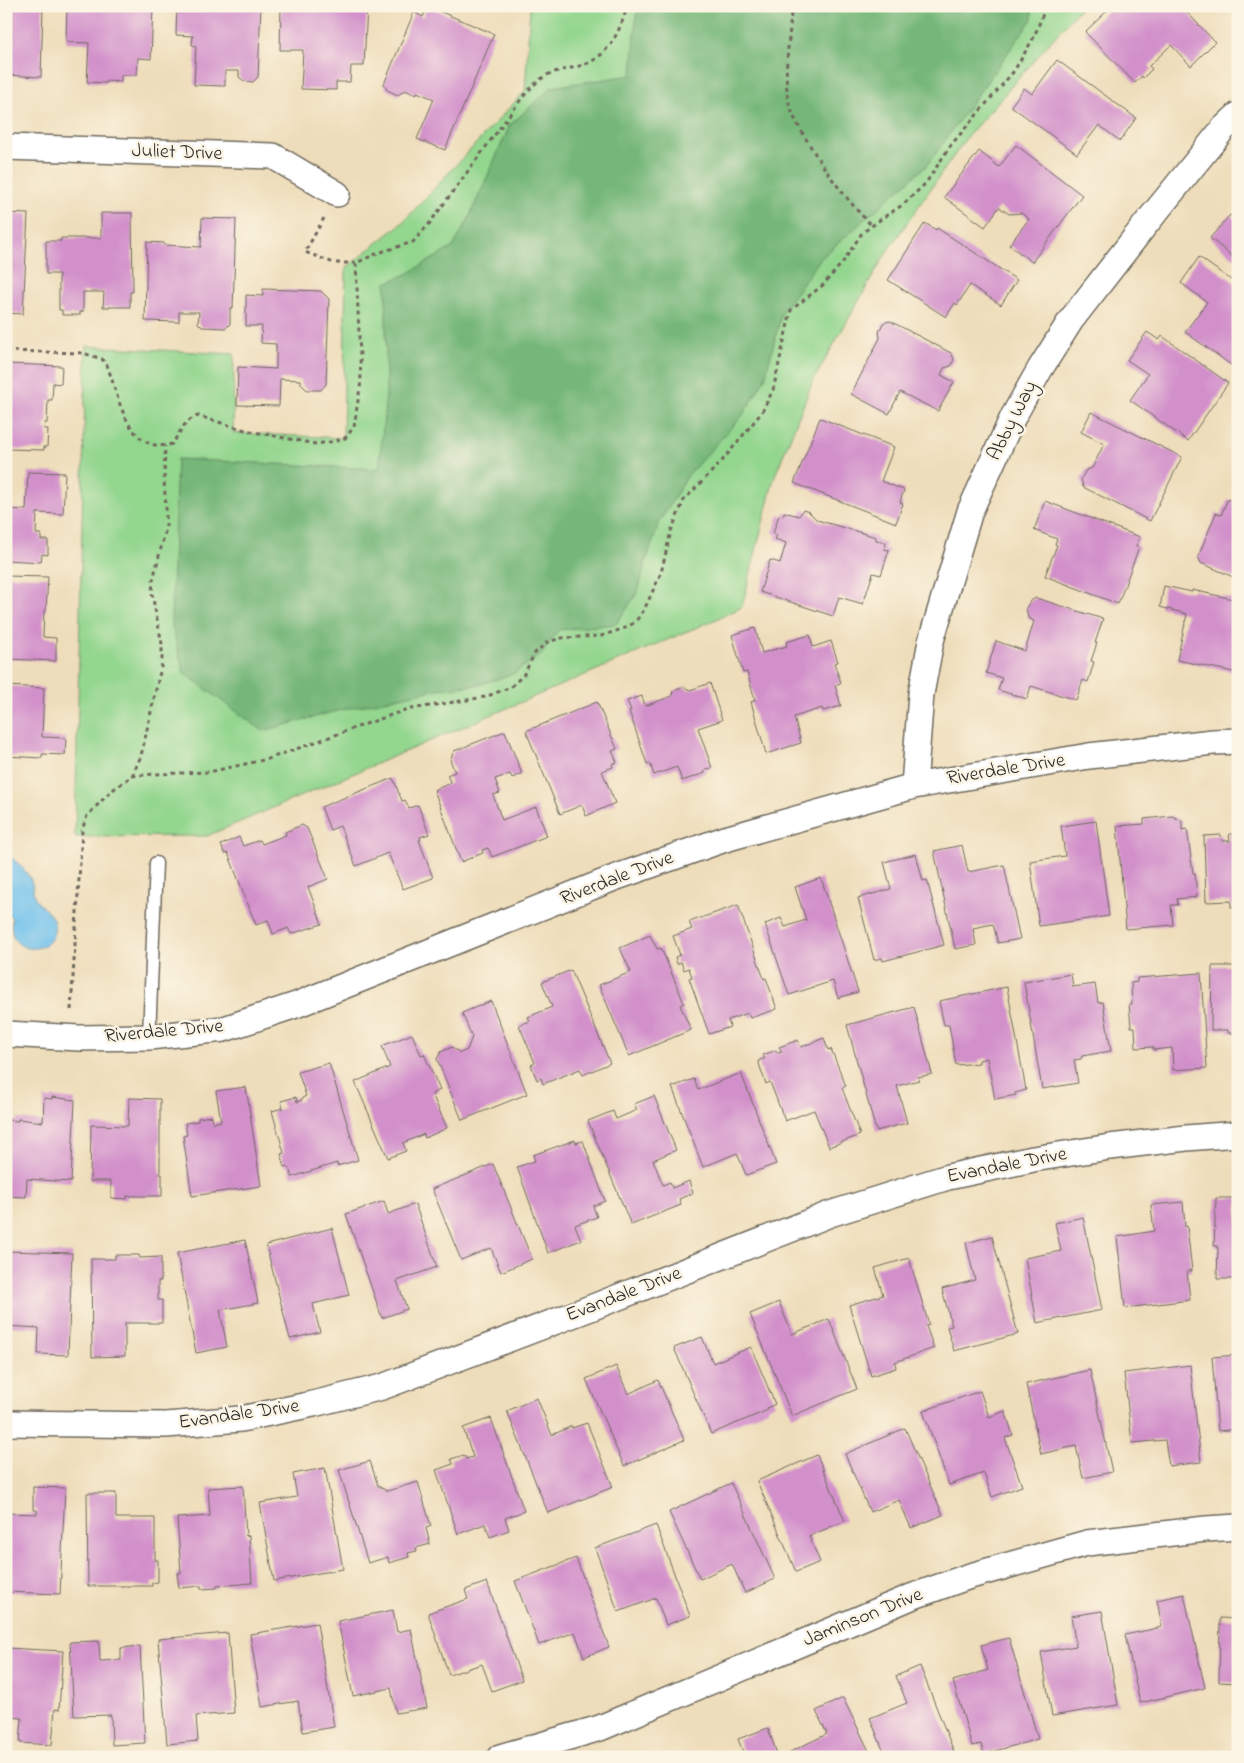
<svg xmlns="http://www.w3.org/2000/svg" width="1244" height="1763" viewBox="0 0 1244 1763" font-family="'Indie Flower',sans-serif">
	<rect width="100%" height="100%" fill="#fcf5e5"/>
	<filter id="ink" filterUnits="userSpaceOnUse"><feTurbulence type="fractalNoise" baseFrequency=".02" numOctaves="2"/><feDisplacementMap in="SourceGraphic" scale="10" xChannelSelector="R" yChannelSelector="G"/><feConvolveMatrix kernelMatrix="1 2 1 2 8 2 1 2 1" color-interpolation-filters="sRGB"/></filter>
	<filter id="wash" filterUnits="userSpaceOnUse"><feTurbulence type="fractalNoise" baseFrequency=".0096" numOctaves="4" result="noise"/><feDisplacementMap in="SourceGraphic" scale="20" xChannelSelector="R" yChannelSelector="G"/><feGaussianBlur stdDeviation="1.12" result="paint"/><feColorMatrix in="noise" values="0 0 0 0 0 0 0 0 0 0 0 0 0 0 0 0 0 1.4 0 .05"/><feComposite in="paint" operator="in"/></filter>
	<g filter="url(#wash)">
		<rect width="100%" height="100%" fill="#eeddba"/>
		<!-- green -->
		<path fill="#93d68e" stroke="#5f805c" d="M530 6H1082L967 137 886 253 813 381 774 478 742 607 721 617 207 836 75 837 86 346 234 354 233 433 343 438 346 268 402 223 525 91Z"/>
		<!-- forest -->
		<path fill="#76b779" stroke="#507152" d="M637 6H1032V19L927 165 820 259 782 312 765 378 743 415 688 475 660 521 646 561 638 592 616 624 558 630 542 654 513 674 478 685 437 689 333 712 263 731 184 673 171 622 177 459 379 469 386 395V283L407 274 453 247 468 220 510 125 552 87 632 75Z"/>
		<!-- water -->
		<path fill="#71c1ec" stroke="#4e768c" d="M6 854C16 861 28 871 32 883 33 888 33 893 35 898 40 908 52 912 54 923 60 954 5 961 12 918L6 912Z"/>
		<g id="blocks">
			<!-- building -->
			<path fill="#d290ca" d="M6 6H43L41 77 6 75Z
				M67 6H153L151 59 138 58 137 75H121V82L106 81V83L87 82 89 43 66 42Z
				M177 6H261L258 77 253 82 244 81 239 77V71H225V86L194 85 196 46 192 45 193 36 176 35Z
				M281 6H367L364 66H351L350 82H336V90L301 89 303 50H280Z
				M427 6 494 34 445 150 417 139 434 99 417 92 416 95 405 90 398 95 387 90 384 84 414 12 423 17Z
				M1118 6H1181L1215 42 1191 66 1171 45 1149 66 1152 69 1143 78 1142 76 1135 83 1085 32 1111 7 1115 10Z
				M1057 60 1136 118 1120 141 1099 125 1077 154 1011 106 1024 88 1032 94Z
				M1016 145 1082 195 1032 262 1009 245 1029 219 1021 213 1009 214 999 207 985 227 944 197 979 151 999 167Z
				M6 213 28 214 23 314 6 313Z
				M101 213H132L133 292H130V307H103L104 292H83V312H80V315H62V310H59V274H46V241H61V238H101Z
				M1230 215 1238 221V261L1210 238Z
				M202 218 236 219 233 308H230V324L226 328 202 327 198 323 199 312H179V322L145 321 147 242 164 243V245L201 247Z
				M925 223 936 230 937 228 1017 280 1001 305 970 285 957 305 955 303 946 317 888 280Z
				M1199 257 1238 285V370L1185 332 1207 302 1181 283Z
				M263 289 321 291 329 299 326 384 321 390H307L301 384V380L280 379 279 406 237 405 238 367 276 369V344L261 343 262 326H246V295L263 296Z
				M890 321 951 353 954 359 951 366 944 368 941 375 954 382 938 411 900 392 889 414 851 394 880 338 879 332 883 323Z
				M1147 332 1159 340 1162 336 1228 383 1188 441 1130 400 1148 374 1127 360Z
				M6 364 62 366 61 384 53 383 52 400H48L47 423H45L44 429H48L47 447H44V450L6 449Z
				M1091 412 1182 457 1150 521 1083 487 1081 479 1086 470 1092 468 1104 444 1081 432Z
				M820 418 894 447 881 481 904 490 900 502 903 504 896 523 794 483Z
				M28 472 65 473 63 514 37 513 36 534H41V540H48V555L42 554 41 562 6 560V509L26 510Z
				M1236 498 1238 499V579L1201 563 1198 557 1216 513 1221 515 1228 499 1234 502Z
				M1045 501 1140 537 1136 546 1139 547 1118 604 1045 576 1057 545 1055 544 1057 539 1034 530Z
				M803 510 809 512 817 520 876 537V540L886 543 884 549 889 550 881 575 873 573 863 604 839 597 833 616 760 592 770 560 780 563 786 543 775 539 777 535 773 533 779 515 783 516 784 512 799 516Z
				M6 576 48 577 46 611H44L43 637 56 638V661L6 659Z
				M1164 586 1192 592V590L1238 600V673L1177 660 1187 614 1160 607Z
				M1036 598 1103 619 1095 643H1097L1091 661 1094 662 1088 682 1083 680 1076 700 1031 686 1027 699 998 690 1002 678 986 673 996 641 1025 651 1034 621 1028 618 1026 608 1030 601Z
				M755 628 762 653 787 646 786 642 810 635 813 647 831 641 838 662 834 663 841 683 835 685 841 706 823 711 822 708 794 717 801 743 766 754 751 702 755 700 747 672 743 673 732 635Z
				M710 683 722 720 698 728 712 768 705 770V773L682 781 677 767 654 775 650 763 647 764 629 711 631 710 627 701 642 696 645 706 672 696 673 691 684 687 690 690Z
				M6 686 44 688 42 737 66 738 65 755 42 754V758L6 756Z
				M597 702 617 749 612 751 617 762 612 764 613 767 602 771 615 803 586 816 582 805 560 814 526 731Z
				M505 731 522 774 512 778 510 774 495 779 500 793 493 795 502 820 536 807 547 836 492 857 488 848 482 850 483 853 461 862 434 790 451 783 447 775 455 772 450 760 454 751Z
				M393 778 402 801 405 800 409 808 418 805 429 834 420 837 421 840H419L433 878 403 889 388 853 356 866 340 826 330 830 321 807Z
				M1172 816 1182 821V830L1187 829 1193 873H1195L1197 897 1177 899 1178 905H1171L1173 925 1126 929 1117 826 1144 824V819Z
				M1096 821 1109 916 1039 926 1030 861 1065 856 1061 826Z
				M302 825 307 828 328 879 308 887 322 924 291 934 288 928 273 934 268 920 256 925 228 853 225 854 221 845 239 837 243 846 260 840 262 844 286 835 285 832Z
				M1229 834H1238V907H1231V901L1206 902 1204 836 1221 835 1222 841H1230Z
				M962 845 968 872 1004 865 1020 939 998 943 993 924 973 928 976 945 955 949 934 851Z
				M916 854 923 881 927 880 944 945 883 961 882 958 874 960 858 898 891 889 884 862Z
				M821 878 858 992 838 998 833 981 789 995 765 924 781 918 785 927 806 920 795 887Z
				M738 905 764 979 766 978 777 1009 750 1018 748 1013 728 1020 730 1027 709 1034 689 978 692 977 689 968 684 970 681 962 677 964 675 957 680 955 673 936 692 929 689 922Z
				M650 935 657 949 661 948 684 1003 680 1005 691 1030 629 1056 599 985 631 972 620 948Z
				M1212 966H1238V1033H1228V1030H1211Z
				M571 970 610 1063 583 1075 580 1069 543 1084 541 1078 537 1080 531 1065 535 1063 519 1025 530 1021 528 1017 552 1007 542 982Z
				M1201 973 1207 1068 1173 1070 1172 1048 1153 1050V1047L1136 1048 1135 1027H1131L1129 1004H1132L1131 983 1137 982V978Z
				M1071 974 1073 987 1095 984 1098 1003 1103 1002 1111 1051 1082 1056 1081 1059 1074 1060 1078 1083 1042 1089 1024 982Z
				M1007 987 1026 1090 1015 1093 1016 1095 995 1099 987 1058 979 1060V1063L956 1065 949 1025H944L939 1001Z
				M491 1001 527 1094 462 1120 437 1059 441 1052 452 1047 460 1053 467 1050 472 1037 462 1013Z
				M914 1007 932 1074 918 1077 919 1080 897 1086 907 1123 876 1131 847 1025Z
				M412 1034 421 1055 424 1054 440 1090 432 1094 447 1128 425 1138 424 1134 403 1143 406 1151 388 1158 355 1082 390 1067 382 1046Z
				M824 1038 828 1050 831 1049 846 1086 842 1088 860 1135 829 1147 814 1110 785 1121 770 1082 766 1084 758 1061 765 1058 763 1055 776 1050 777 1053 782 1052 779 1047 798 1040 801 1047Z
				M329 1063 358 1160 337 1166V1163L292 1177 288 1166 285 1167 281 1154 284 1153 272 1111 283 1108 281 1101 296 1097 297 1102 302 1100V1098L306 1096 298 1072Z
				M741 1073 776 1164 746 1175 737 1153 703 1167 672 1087 694 1079 698 1090Z
				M246 1087 261 1186 192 1196 183 1136 187 1135 185 1123 198 1121V1118L212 1116 213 1123 221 1121 216 1091Z
				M654 1096 676 1150 653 1160 663 1185 670 1182 672 1188 689 1181 693 1193 679 1199 681 1205 631 1225 588 1121 613 1111 616 1119 637 1110 634 1104Z
				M52 1097 75 1100 71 1182 27 1179 26 1197 6 1196V1120L18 1121V1119L43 1122 44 1098 52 1099Z
				M129 1098 160 1099V1174H162V1196H127V1199L111 1198V1181H90L91 1125 128 1126Z
				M575 1140 576 1143 583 1141 605 1201 593 1206 597 1217 575 1225 581 1240 548 1253 517 1167 535 1161 533 1155Z
				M493 1164 532 1259 501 1272 491 1248 461 1260 432 1189Z
				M1216 1198H1238V1279H1217L1218 1246H1214Z
				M384 1201 388 1214 415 1204 437 1267 397 1281 407 1309 382 1318 346 1214Z
				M1183 1202 1185 1227 1187 1226 1192 1271H1187L1190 1300 1125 1308 1117 1237 1154 1231 1151 1205Z
				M1083 1217 1102 1310 1037 1323 1025 1258 1061 1251 1055 1223Z
				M332 1228 349 1295 313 1304 320 1332 290 1339 266 1245Z
				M992 1236 1018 1334 954 1351 947 1327 952 1326 942 1289 975 1280 966 1243Z
				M245 1240 258 1303 220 1310 227 1347 196 1353 177 1253Z
				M6 1251 72 1253 68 1355 38 1354 39 1328 6 1326Z
				M115 1255H139L140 1258 161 1257V1281H158V1300H162V1323H125V1356L92 1357 91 1259H115Z
				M909 1258 929 1325 926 1326 934 1348 895 1362 896 1368 871 1376 849 1305 883 1295 875 1268Z
				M779 1302 792 1334 829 1319 857 1389 792 1416 750 1314Z
				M702 1337 713 1363 751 1347 775 1404 767 1408 768 1410 711 1434 674 1348Z
				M1238 1355V1429L1218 1431 1212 1357Z
				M1190 1365 1201 1462 1169 1466 1165 1440 1132 1443 1124 1373Z
				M616 1366 628 1394 658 1380 684 1440 624 1466 586 1379Z
				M1090 1370 1112 1472 1083 1478 1076 1446 1041 1454 1026 1384Z
				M980 1391 989 1417 1005 1411 1013 1435 1005 1438 1022 1486 992 1497 984 1473 949 1485 923 1411Z
				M537 1398 552 1435 572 1426V1428L587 1423 613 1487 548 1513 507 1411Z
				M491 1418 524 1511 505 1518 509 1530 490 1537 485 1524 458 1534 436 1470 453 1464 451 1459 464 1455 466 1459 473 1457 463 1428Z
				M905 1428 943 1515 911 1528 899 1500 870 1512 845 1454Z
				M817 1455 845 1521 809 1536 820 1562 796 1572 757 1481Z
				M370 1461 378 1486 387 1491 418 1482 431 1526 426 1528 430 1544 416 1548 417 1551 408 1553 409 1557 389 1563 388 1557 368 1563 339 1470Z
				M325 1468 343 1569 274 1581 260 1503 297 1497 293 1474Z
				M731 1483 775 1579 745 1593 732 1564 700 1579 669 1512Z
				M243 1486 246 1536 249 1535 252 1583 217 1586V1588L202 1589 201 1586 179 1588 177 1573H181L177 1518 210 1516 208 1488Z
				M33 1487 65 1488 60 1594 6 1592 7 1513 37 1514V1510H33Z
				M87 1493H116V1518H155V1560H158V1582L152 1583V1586H88Z
				M656 1525 690 1616 666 1625 656 1598 618 1612 595 1548Z
				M576 1558 609 1647 584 1657 575 1632 539 1645 515 1581Z
				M487 1582 522 1680 492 1691 482 1664 449 1675 428 1613 468 1599 465 1590Z
				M1184 1594 1205 1688 1140 1703 1125 1635 1162 1627 1157 1600Z
				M393 1610 397 1632 411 1629 427 1708 396 1713 391 1688 353 1696 338 1621Z
				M1102 1611 1118 1705 1052 1716 1041 1652 1076 1646 1071 1616Z
				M1220 1618 1238 1619V1683L1219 1682Z
				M317 1623 334 1727 303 1732 298 1701 262 1707 250 1634Z
				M228 1633 234 1713 196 1716 198 1741 167 1744 158 1639Z
				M1009 1638 1038 1739 984 1754 981 1744 972 1746 953 1681 988 1670 981 1645Z
				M99 1641 100 1661 121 1660V1648L140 1646 145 1743 112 1745 111 1715 74 1716 70 1642Z
				M6 1648 63 1651 59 1710 55 1709 52 1745 20 1743 22 1718 6 1717Z
				M920 1666 956 1757H886L870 1718 907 1703 896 1676Z
				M843 1698 872 1757H793L790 1752 827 1734 816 1711Z
				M768 1728 778 1757H745L738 1739Z"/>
		</g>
	</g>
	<g filter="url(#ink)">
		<use href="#blocks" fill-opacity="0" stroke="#6f695d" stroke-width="1"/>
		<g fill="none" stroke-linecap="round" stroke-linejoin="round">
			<!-- lane casing -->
			<g stroke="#6f695d" stroke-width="15">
				<path id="lane" d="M149 1037 156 863"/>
			</g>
			<!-- street casing -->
			<g stroke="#6f695d" stroke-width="28">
				<path id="street" d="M6 147 273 156 337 194
					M914 786 921 694 931 641 970 511 1013 417 1040 369 1071 320 1145 225 1223 129 1238 115
					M6 1034 79 1038 149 1037 224 1029 296 1005 614 878 725 839 914 786 1089 756 1213 742 1238 741
					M6 1423 166 1425 241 1419 313 1404 382 1387 588 1309 830 1214 948 1177 1033 1159 1110 1147 1186 1138 1238 1134
					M500 1757 600 1728 911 1597 967 1577 1087 1543 1206 1529 1238 1527"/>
			</g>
			<!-- path -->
			<path stroke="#6f695d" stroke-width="3" stroke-dasharray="4 4" stroke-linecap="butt" d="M791 6C791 37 783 68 788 98 790 111 798 126 805 137 824 170 845 198 872 226
				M324 218 305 252 334 263H356
				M6 351 83 353 102 359 107 365C118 394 127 456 172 444 180 433 184 420 198 416L249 431 316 444 336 441 345 438 354 427 361 381 356 263 378 253 413 242 429 224 519 102C527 92 535 82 547 75 561 68 578 69 592 61 611 51 622 26 627 6
				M132 776 141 756 162 663V644L152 594 153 580 166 528V509L164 480 165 446
				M71 1010 82 830 87 816 111 791 132 776 155 774 209 772 268 759 405 710 485 697 511 687 524 674 535 653 547 642 562 638 601 636 628 627 636 621 644 610 661 573 671 531 684 500 722 461 762 412 773 390 791 310 823 285 843 262 862 233 884 217 904 204 926 183 951 145 1014 71 1034 37 1046 6"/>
			<!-- lane -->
			<use href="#lane" stroke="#fff" stroke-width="12"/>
			<!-- street -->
			<use href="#street" stroke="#fff" stroke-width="25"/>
		</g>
	</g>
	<g text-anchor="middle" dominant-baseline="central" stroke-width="5" stroke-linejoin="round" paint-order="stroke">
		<!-- street labels -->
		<g font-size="20" fill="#2b2b2b" stroke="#fcf5e5">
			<text transform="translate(177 153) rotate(2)">Juliet Drive</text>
			<text transform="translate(1013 421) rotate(-63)">Abby Way</text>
			<text transform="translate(1006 770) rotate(-9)">Riverdale Drive</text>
			<text transform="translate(617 879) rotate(-21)">Riverdale Drive</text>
			<text transform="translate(164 1032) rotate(-5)">Riverdale Drive</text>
			<text transform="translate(1007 1166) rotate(-11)">Evandale Drive</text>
			<text transform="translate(624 1295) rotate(-21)">Evandale Drive</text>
			<text transform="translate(239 1415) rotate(-8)">Evandale Drive</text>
			<text transform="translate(863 1618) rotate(-22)">Jaminson Drive</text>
		</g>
	</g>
	<!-- margin -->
	<rect width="1244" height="1763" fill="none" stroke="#fcf5e5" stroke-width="25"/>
</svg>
